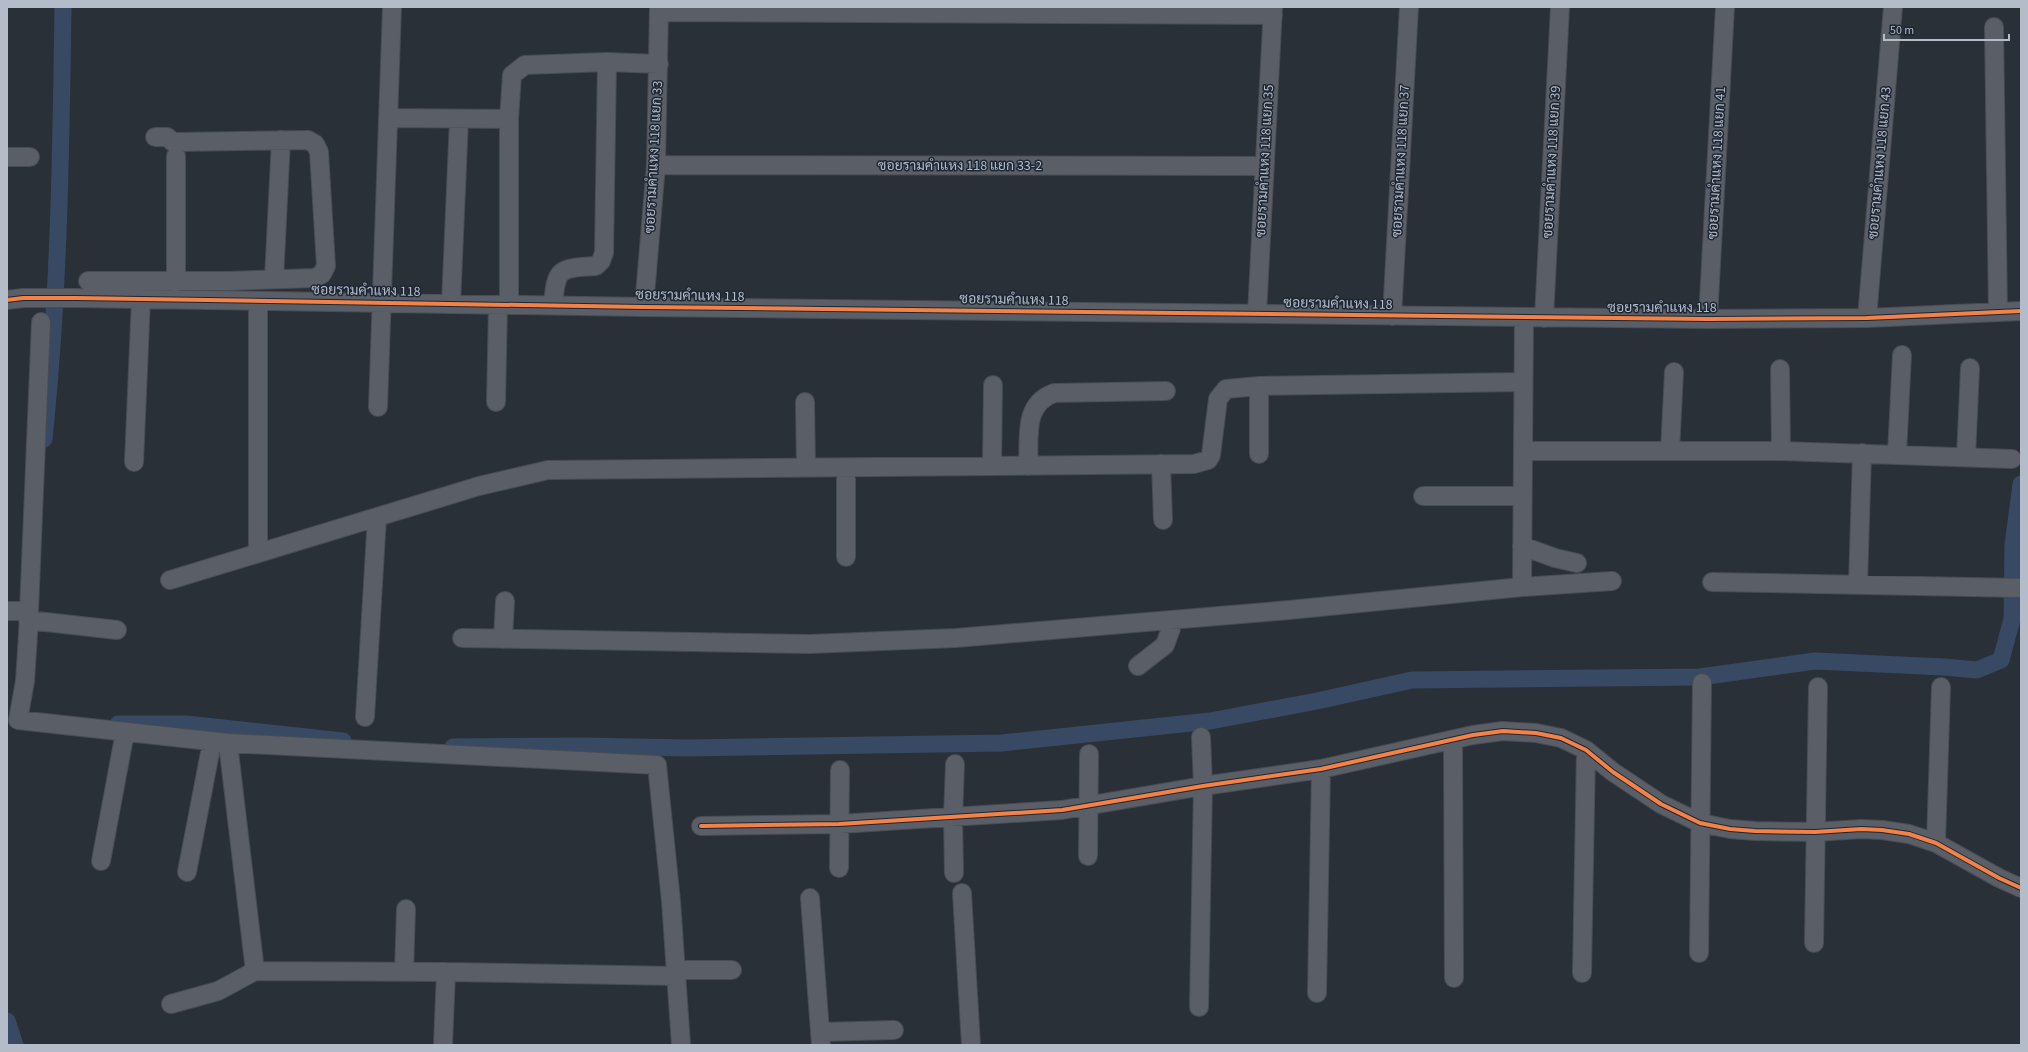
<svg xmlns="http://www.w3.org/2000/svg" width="2028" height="1052" viewBox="0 0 2028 1052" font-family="'Source Sans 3',Sarabun,sans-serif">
	<rect width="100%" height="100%" fill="#2a3038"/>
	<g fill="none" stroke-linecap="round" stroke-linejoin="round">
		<!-- canal -->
		<path stroke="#384963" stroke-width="17" d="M44 439C59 296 61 151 63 7
			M118 724H186L343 741
			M453 747 582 746 688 748 1002 743 1210 721 1317 701 1412 680 1700 677 1815 661 1944 667 1977 670 2001 660 2012 619 2013 545 2021 484
			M7 1021 15 1045"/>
		<!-- minor casing -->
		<g stroke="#484c53" stroke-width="20">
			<path id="minor" d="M659 12 1273 15
				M1994 27 1998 312
				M388 118 509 119
				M176 156V282
				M7 157H30
				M656 165 1264 166
				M274 279 281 140
				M88 281H228L315 278 322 274 326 266 319 152 315 144 308 140 179 142H173L167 137H155
				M7 300 23 298H76L644 307 1708 319 1867 318 2021 311
				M451 304 459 119
				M509 305V119L512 75 525 65 607 62 659 64
				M553 305C556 268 559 268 596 266L601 261 604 253 607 62
				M644 307 656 165 659 7
				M1257 314 1273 7
				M1392 316 1409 7
				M1544 318 1560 7
				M1867 318 1893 7
				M1708 319 1725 7
				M41 322 28 635 25 681 18 720 228 743 657 765 671 901 681 1045
				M1780 369 1781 451
				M496 402 498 305
				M805 402 806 468
				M378 407 392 7
				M1523 451H1781L2012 459
				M1670 451 1674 372
				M1259 454V386
				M1897 454 1902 355
				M1966 457 1970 368
				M134 462 141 299
				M1161 464 1163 520
				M992 466 993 385
				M1028 466C1030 438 1022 405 1054 393L1166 391
				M1423 496H1522
				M1522 546 1555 558 1577 563
				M258 552V301
				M846 557V468
				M170 580 479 486 548 470 1194 464 1208 460 1211 455 1218 399 1226 389 1259 386 1522 382
				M1712 582 2021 588
				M1858 584 1862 453
				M1522 587 1524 318
				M7 611H29
				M28 620 117 630
				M462 638 810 644 956 638 1289 610 1522 587 1612 581
				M503 639 505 601
				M1138 666 1165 645 1174 620
				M365 717 377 517
				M1453 740 1454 978
				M701 826 839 824 1062 810 1203 786 1321 769 1473 735 1503 731 1536 733 1561 738 1586 750 1613 772 1661 804 1700 823 1730 829 1755 831 1815 832 1861 829 1882 830 1909 834 1936 843 1999 878 2021 888
				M1936 843 1941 687
				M1088 856 1089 754
				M101 861 125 732
				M839 868 840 770
				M187 872 212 742
				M954 873 953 818 955 764
				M962 893 971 1045
				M810 898 821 1045
				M1814 943 1818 687
				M1699 953 1702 683
				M677 970H732
				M255 971 446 972 677 976
				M404 972 406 909
				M1582 973 1586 750
				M1317 993 1321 769
				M171 1004 218 991 255 971 228 743
				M1199 1007 1203 786 1201 737
				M820 1032 894 1030
				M443 1045 446 972"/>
		</g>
		<!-- minor -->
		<use href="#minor" stroke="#5a5e66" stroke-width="18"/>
		<!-- cycleway casing -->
		<g stroke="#1d2633" stroke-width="6">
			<path id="cycleway" d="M7 300 23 298H76L644 307 1708 319 1867 318 2021 311
				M701 826 839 824 1062 810 1203 786 1321 769 1473 735 1503 731 1536 733 1561 738 1586 750 1613 772 1661 804 1700 823 1730 829 1755 831 1815 832 1861 829 1882 830 1909 834 1936 843 1999 878 2021 888"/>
		</g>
		<!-- cycleway -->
		<use href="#cycleway" stroke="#f48246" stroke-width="4"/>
	</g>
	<g text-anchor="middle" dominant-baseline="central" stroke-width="3" stroke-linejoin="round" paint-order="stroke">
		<!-- street labels -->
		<g font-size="14" fill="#b4bcc9" stroke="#1d2633">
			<text transform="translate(654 157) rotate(-87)">ซอยรามคำแหง 118 แยก 33</text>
			<text transform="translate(1265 161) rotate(-87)">ซอยรามคำแหง 118 แยก 35</text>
			<text transform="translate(1401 161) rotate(-87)">ซอยรามคำแหง 118 แยก 37</text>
			<text transform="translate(1552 162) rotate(-87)">ซอยรามคำแหง 118 แยก 39</text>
			<text transform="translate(1717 163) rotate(-87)">ซอยรามคำแหง 118 แยก 41</text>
			<text transform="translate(1880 163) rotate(-85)">ซอยรามคำแหง 118 แยก 43</text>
			<text x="960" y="166">ซอยรามคำแหง 118 แยก 33-2</text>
			<text transform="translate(366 291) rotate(1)">ซอยรามคำแหง 118</text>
			<text transform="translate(690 296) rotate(1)">ซอยรามคำแหง 118</text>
			<text transform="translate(1014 300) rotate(1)">ซอยรามคำแหง 118</text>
			<text transform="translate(1338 304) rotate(1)">ซอยรามคำแหง 118</text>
			<text x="1662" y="308">ซอยรามคำแหง 118</text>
		</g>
	</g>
	<!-- border -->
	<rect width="2028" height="1052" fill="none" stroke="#b4bcc9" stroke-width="16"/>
	<!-- scale -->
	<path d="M1884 34v6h125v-6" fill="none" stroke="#b4bcc9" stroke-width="2"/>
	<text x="1890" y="34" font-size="12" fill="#b4bcc9" stroke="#1d2633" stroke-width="3" paint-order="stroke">50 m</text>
</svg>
